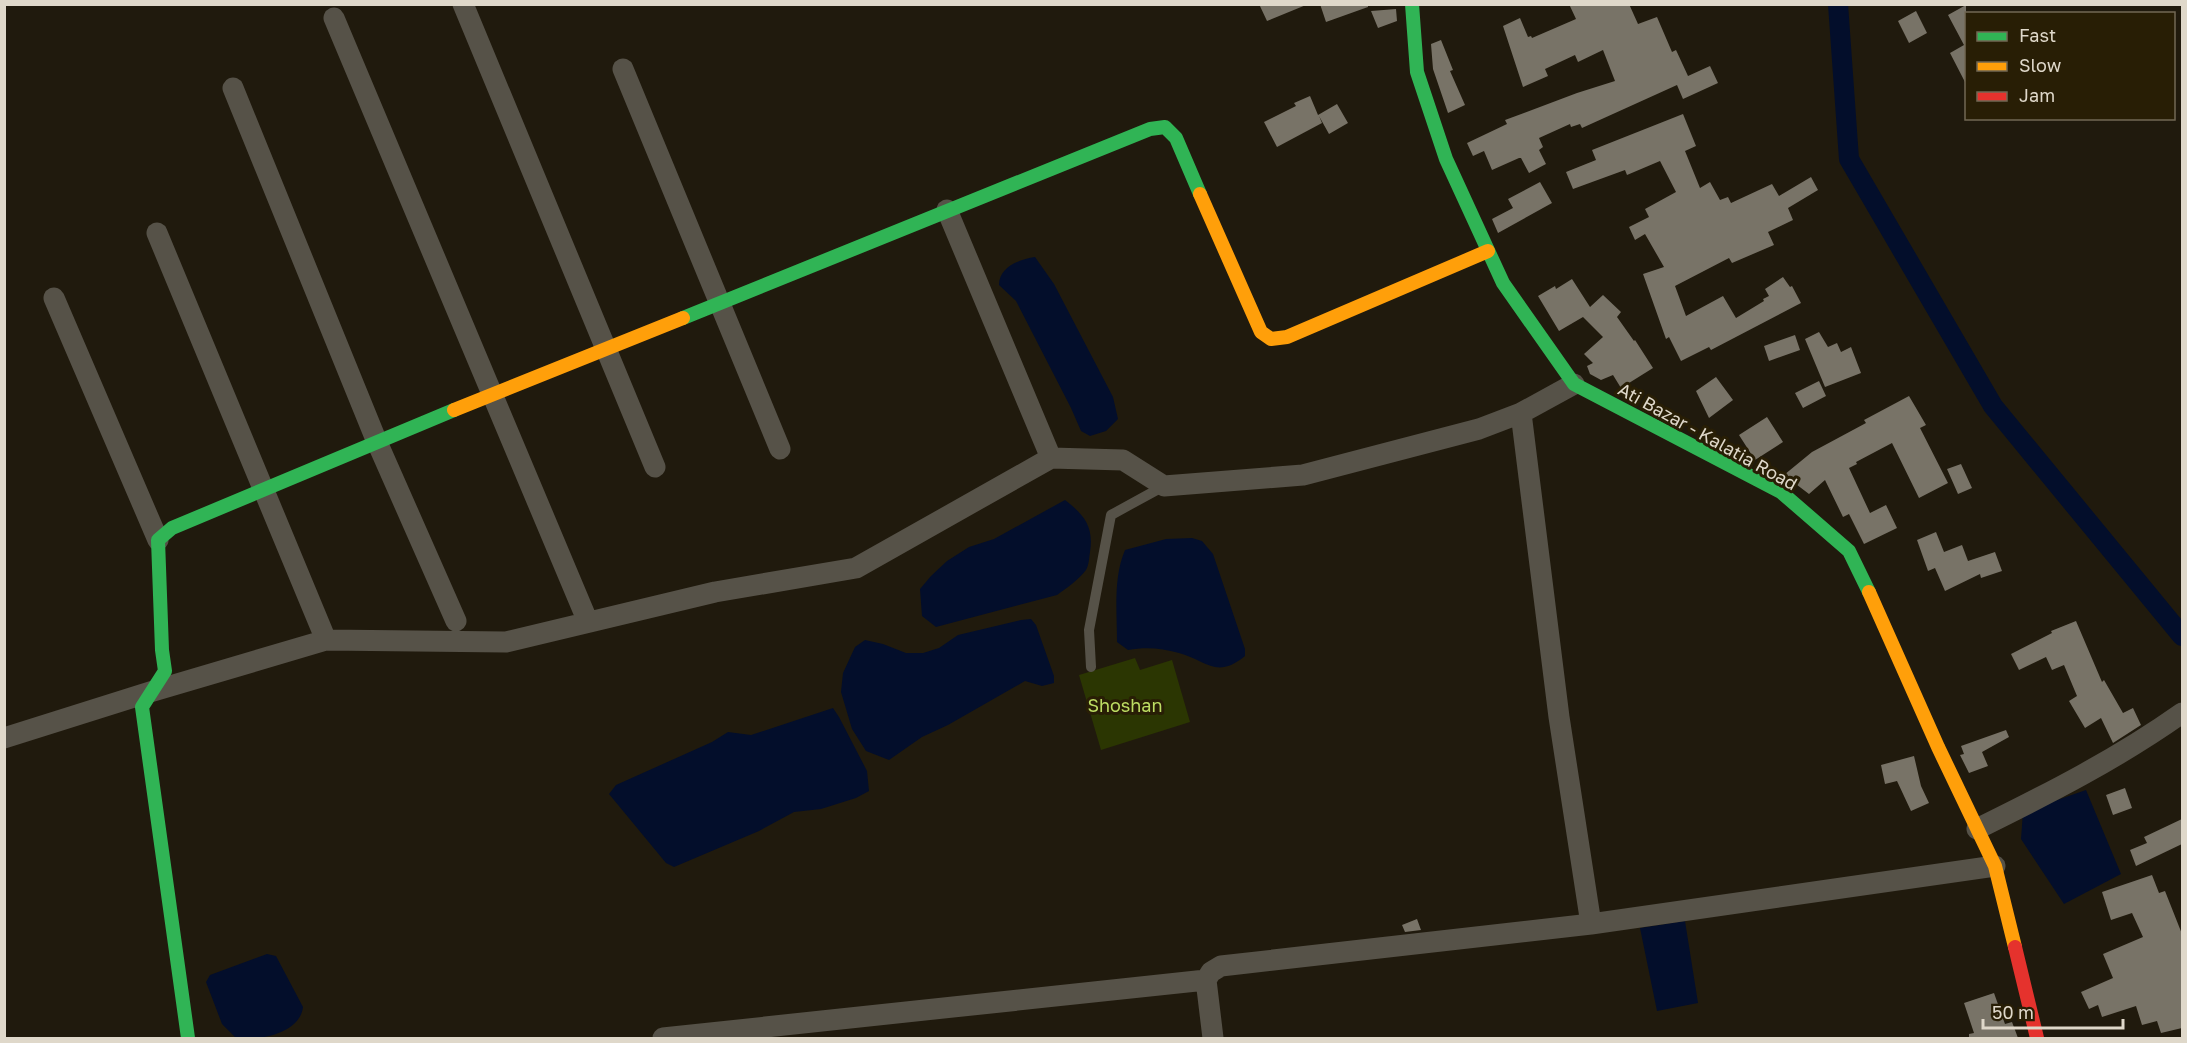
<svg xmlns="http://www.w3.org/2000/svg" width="2187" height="1043" viewBox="0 0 2187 1043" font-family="'Golos Text',sans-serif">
	<rect width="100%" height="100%" fill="#201a0d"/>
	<!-- green -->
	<path fill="#2b3602" d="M1135 658 1140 670 1172 660 1190 722 1101 750 1079 675Z"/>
	<!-- water -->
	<path fill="#030e2b" d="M1035 257 1054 284 1113 397 1118 419 1106 431 1090 436 1081 431 1071 408 1016 301 999 285C999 267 1020 259 1035 257Z
		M1065 500C1084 515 1094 526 1090 552 1089 558 1089 565 1086 570 1078 580 1067 588 1057 595L936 627 922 616 920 589 931 576 947 561 969 547 994 539Z
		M1192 538 1202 541 1213 554 1245 649V656C1216 680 1206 660 1179 653 1161 648 1146 647 1128 650L1117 642C1117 612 1113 578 1125 550L1166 539Z
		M1031 619 1036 625 1054 676V683L1042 686 1025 681 948 725 922 737 889 760 866 751 852 729 841 692 843 673 855 647 865 640 883 644 906 653H923L939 648 958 635 1021 620Z
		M833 708 839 717 867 771 869 791 856 798 821 809 794 812 759 831 674 867 666 863 609 794 616 785 712 742 728 732 751 735Z
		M2086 790 2121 874 2064 904 2021 839 2023 812Z
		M1685 921 1698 1003 1657 1011 1640 928Z
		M267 954 276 956 303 1007C300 1034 257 1042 235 1037L222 1024 206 982 210 975Z"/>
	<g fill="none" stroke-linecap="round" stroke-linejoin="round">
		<!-- canal -->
		<path stroke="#030e2b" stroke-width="20" d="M1838 4 1849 159 1993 406 2182 636"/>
	</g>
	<!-- building -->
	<path fill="#787367" d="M1259 4H1306V5L1267 21Z
		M1320 4H1368V7L1326 22Z
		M1569 4H1629L1638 24 1657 17 1672 52 1676 50 1688 76 1710 66 1718 83 1683 99 1677 85 1582 128 1580 124 1571 127 1570 124 1539 138 1543 147 1539 150 1546 164 1529 173 1521 158H1519L1492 170 1484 151 1473 156 1467 143 1507 124 1505 120 1577 93 1615 81 1603 50 1578 62 1575 55 1545 69 1548 76 1523 87 1503 26 1520 18 1528 37 1531 36 1532 38 1576 19Z
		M1966 5V84L1950 53 1964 45 1948 15Z
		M1396 9 1397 21 1378 28 1371 11Z
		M1916 11 1927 33 1909 43 1898 21Z
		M1441 40 1453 70 1450 71 1465 105 1448 113 1433 69 1431 44Z
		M1310 96 1318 115 1337 104 1348 123 1329 134 1319 116 1322 123 1277 147 1264 122 1296 106 1294 103Z
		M1683 114 1696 146 1685 151 1700 188 1710 182 1720 200 1728 197 1731 203 1772 184 1779 196 1811 177 1818 190 1788 208 1793 220 1768 232 1774 245 1732 263 1729 258 1675 286 1686 316 1723 296 1736 318 1764 301 1763 299 1769 296 1765 289 1783 277 1790 287 1792 286 1801 303 1711 350 1709 347 1681 361 1669 337 1666 339 1643 274 1664 267 1645 234 1635 240 1629 227 1649 217 1645 209 1676 192 1660 161 1627 175 1625 170 1573 189 1566 172 1596 160 1592 150Z
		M1540 182 1552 203 1498 233 1492 219 1513 208 1508 199Z
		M1572 279 1590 307 1603 295 1621 312 1617 317 1634 341 1635 340 1653 368 1621 388 1613 375 1601 380 1590 374 1587 366 1593 363 1584 354 1603 337 1583 317 1559 331 1538 296 1555 286 1556 289Z
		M1819 332 1828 347 1837 343 1841 352 1851 347 1861 373 1825 387 1805 339Z
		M1795 335 1800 350 1769 361 1764 346Z
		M1716 377 1733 400 1709 418 1696 391Z
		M1819 381 1826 396 1803 408 1795 393Z
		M1909 396 1926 425 1920 428 1948 483 1919 498 1892 443 1856 462 1857 464 1849 468 1870 513 1886 505 1897 528 1864 544 1849 514 1843 517 1825 480 1809 494 1784 475 1812 452 1866 423 1864 420Z
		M1767 417 1783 442 1755 460 1739 435Z
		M1961 464 1972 488 1958 494 1947 469Z
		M1936 532 1944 552 1962 545 1968 561 1995 552 2002 571 1981 578 1980 574 1945 591 1935 568 1928 571 1917 540Z
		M2076 621 2102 682 2104 680 2123 713 2133 708 2141 725 2113 743 2101 718 2085 728 2069 701 2077 696 2064 665 2052 670 2046 657 2019 670 2011 654 2052 633 2051 631Z
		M2006 730 2009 737 1982 752 1988 766 1969 773 1960 755 1964 754 1961 746Z
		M1914 756 1921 786 1929 803 1911 811 1897 781 1885 784 1881 765Z
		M2125 788 2132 808 2113 815 2106 795Z
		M2182 819V844L2136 866 2130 850 2147 843 2144 837Z
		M2152 875 2159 893 2165 891 2182 934V1028L2161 1033 2157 1021 2142 1025 2136 1006 2102 1017 2098 1005 2089 1009 2081 992 2113 978 2103 954 2143 937 2132 913 2111 920 2102 892Z
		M1417 919 1421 930 1405 932 1402 925Z
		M1994 993 2005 1024 2012 1022 2018 1038H1969V1034L1974 1033 1964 1003Z"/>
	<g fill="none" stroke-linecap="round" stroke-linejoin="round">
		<!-- lane -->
		<path stroke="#565248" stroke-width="10" d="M1091 667 1089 630 1111 515 1164 486"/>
		<!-- street -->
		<path stroke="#565248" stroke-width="21" d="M463 4 655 467
			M334 18 588 622
			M623 69 780 449
			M233 88 377 442 456 621
			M947 210 1051 458
			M157 233 326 640
			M54 298 158 540
			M1521 413 1559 717 1591 924
			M4 738 150 692 326 640 506 642 715 592 856 568 1051 458 1123 460 1164 486 1303 475 1479 429 1521 413 1574 384
			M1977 829C2048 794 2117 759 2182 713
			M663 1038 1206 980
			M1213 1038 1206 980 1211 972 1221 966 1591 924 1995 866"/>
		<!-- fast -->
		<path stroke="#30b455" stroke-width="14" d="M1412 4 1417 72 1446 159 1503 283 1574 384 1781 492 1849 551 1869 592
			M683 318 1150 129 1165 127 1176 138 1200 194
			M188 1038 142 707 165 671 162 650 158 540 172 528 454 410"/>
		<!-- slow -->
		<path stroke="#ff9f0a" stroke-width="14" d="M1200 194 1261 332 1271 339 1287 337 1488 251
			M454 410 683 318
			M1869 592 1938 747 1995 866 2015 947"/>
		<!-- jam -->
		<path stroke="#e5322d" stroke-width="14" d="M2015 947 2037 1038"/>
	</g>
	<g text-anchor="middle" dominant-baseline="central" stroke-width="6" stroke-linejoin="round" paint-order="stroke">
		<!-- street labels -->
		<g font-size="18" fill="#dfd8ca" stroke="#281e05">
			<text transform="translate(1708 436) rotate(29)">Ati Bazar - Kalatia Road</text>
		</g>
		<!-- park labels -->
		<g font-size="18" fill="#bddd63" stroke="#281e05">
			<text x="1125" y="705">Shoshan</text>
		</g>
	</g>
	<!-- border -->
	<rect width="2187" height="1043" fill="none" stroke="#dfd8ca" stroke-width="12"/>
	<!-- legend -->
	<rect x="1965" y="12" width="210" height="108" fill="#281e05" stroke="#716854" stroke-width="1.5"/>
	<rect x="1977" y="32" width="30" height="9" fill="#30b455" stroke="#716854" stroke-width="1.5"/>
	<text x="2019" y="42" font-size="18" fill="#dfd8ca">Fast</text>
	<rect x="1977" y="62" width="30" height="9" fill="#ff9f0a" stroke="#716854" stroke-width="1.5"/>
	<text x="2019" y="72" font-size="18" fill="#dfd8ca">Slow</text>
	<rect x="1977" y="92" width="30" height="9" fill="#e5322d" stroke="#716854" stroke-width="1.5"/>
	<text x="2019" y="102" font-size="18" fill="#dfd8ca">Jam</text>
	<!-- scale -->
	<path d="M1983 1019v9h140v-9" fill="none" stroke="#dfd8ca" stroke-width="3"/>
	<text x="1992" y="1019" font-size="18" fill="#dfd8ca" stroke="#281e05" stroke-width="4.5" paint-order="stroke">50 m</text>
</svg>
